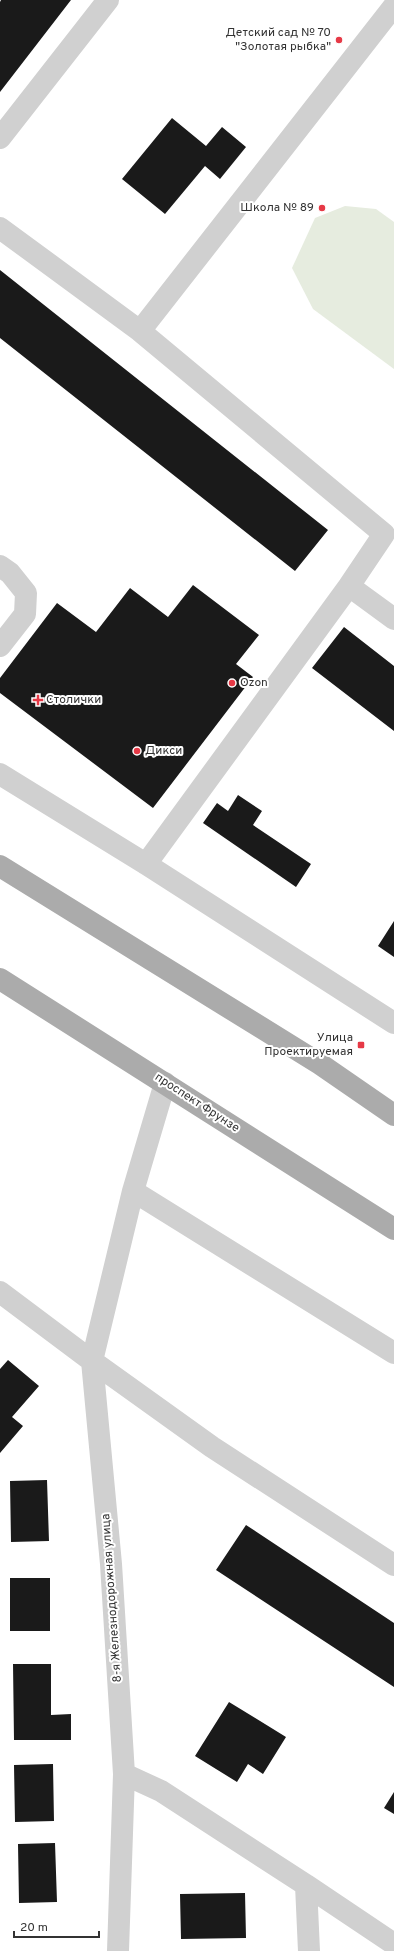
<svg xmlns="http://www.w3.org/2000/svg" width="394" height="1951" viewBox="0 0 394 1951" font-family="Overpass,sans-serif">
	<rect width="100%" height="100%" fill="#fff"/>
	<!-- green -->
	<path fill="#e6ecdf" d="M345 206 376 209 394 222V369L313 309 292 268 315 218Z"/>
	<!-- building -->
	<path fill="#1a1a1a" d="M1 0H71L0 92V2Z
		M172 118 206 146 222 127 246 147 220 179 205 166 165 214 122 179Z
		M0 270 328 530 295 571 0 338Z
		M193 585 259 635 236 664 253 677 153 808 0 693V678L57 603 96 632 130 588 168 617Z
		M344 627 394 666V731L312 668Z
		M238 795 262 811 253 825 311 864 296 887 203 823 217 803 228 811Z
		M394 921V957L378 946Z
		M8 1360 39 1386 12 1417 23 1426 0 1453V1369Z
		M47 1480 49 1541 11 1542 10 1481Z
		M246 1525 394 1623V1687L216 1570Z
		M10 1578H50V1631H10Z
		M13 1664H51V1715L71 1714V1740H14Z
		M229 1702 286 1737 263 1774 248 1764 237 1782 195 1756Z
		M53 1764 54 1821 15 1822 14 1765Z
		M394 1792V1814L384 1808Z
		M55 1843 57 1902 19 1903 18 1844Z
		M245 1893 246 1938 181 1939 180 1894Z"/>
	<g fill="none" stroke-linecap="round" stroke-linejoin="round">
		<!-- minor -->
		<path stroke="#d0d0d0" stroke-width="22" d="M0 138 108 0
			M0 228 140 331 384 534 349 586 146 864
			M140 331 394 6
			M0 566 10 573 26 593 25 614 0 646
			M349 586 394 619
			M0 774 146 864 394 1023
			M165 1083 133 1191 92 1361 212 1447 394 1565
			M133 1191 394 1353
			M0 1292 92 1361 111 1564 124 1774 118 1951
			M124 1774 161 1791 306 1885
			M309 1951 306 1885 394 1944"/>
		<!-- major -->
		<path stroke="#ababab" stroke-width="22" d="M0 866 320 1064 394 1115
			M0 979 394 1229"/>
	</g>
	<!-- markers -->
	<g fill="#e63946" stroke="#fff" stroke-width="1.5">
		<circle cx="339" cy="40" r="4"/>
		<circle cx="322" cy="208" r="4"/>
		<circle cx="232" cy="683" r="4"/>
		<path d="M36 694h4v4h4v4h-4v4h-4v-4h-4v-4h4z"/>
		<circle cx="137" cy="751" r="4"/>
		<rect x="357" y="1041" width="8" height="8" rx="2"/>
	</g>
	<g text-anchor="middle" dominant-baseline="central" stroke-width="4" stroke-linejoin="round" paint-order="stroke">
		<!-- poi labels -->
		<g font-size="12" fill="#333" stroke="#fff" text-anchor="end">
			<text x="331" y="33">Детский сад № 70<tspan x="331" dy="14">"Золотая рыбка"</tspan></text>
			<text x="314" y="208">Школа № 89</text>
			<text x="240" y="683" text-anchor="start">Ozon</text>
			<text x="46" y="700" text-anchor="start">Столички</text>
			<text x="145" y="751" text-anchor="start">Дикси</text>
			<text x="353" y="1038">Улица<tspan x="353" dy="14">Проектируемая</tspan></text>
		</g>
		<!-- street labels -->
		<g font-size="12" fill="#333" stroke="#fff">
			<text transform="translate(197 1103) rotate(33)">проспект Фрунзе</text>
			<text transform="translate(112 1598) rotate(-94)">8-я Железнодорожная улица</text>
		</g>
	</g>
	<!-- scale -->
	<path d="M14 1931v6h85v-6" fill="none" stroke="#333333" stroke-width="2"/>
	<text x="20" y="1931" font-size="12" fill="#333333" stroke="#ffffff" stroke-width="3" paint-order="stroke">20 m</text>
</svg>
